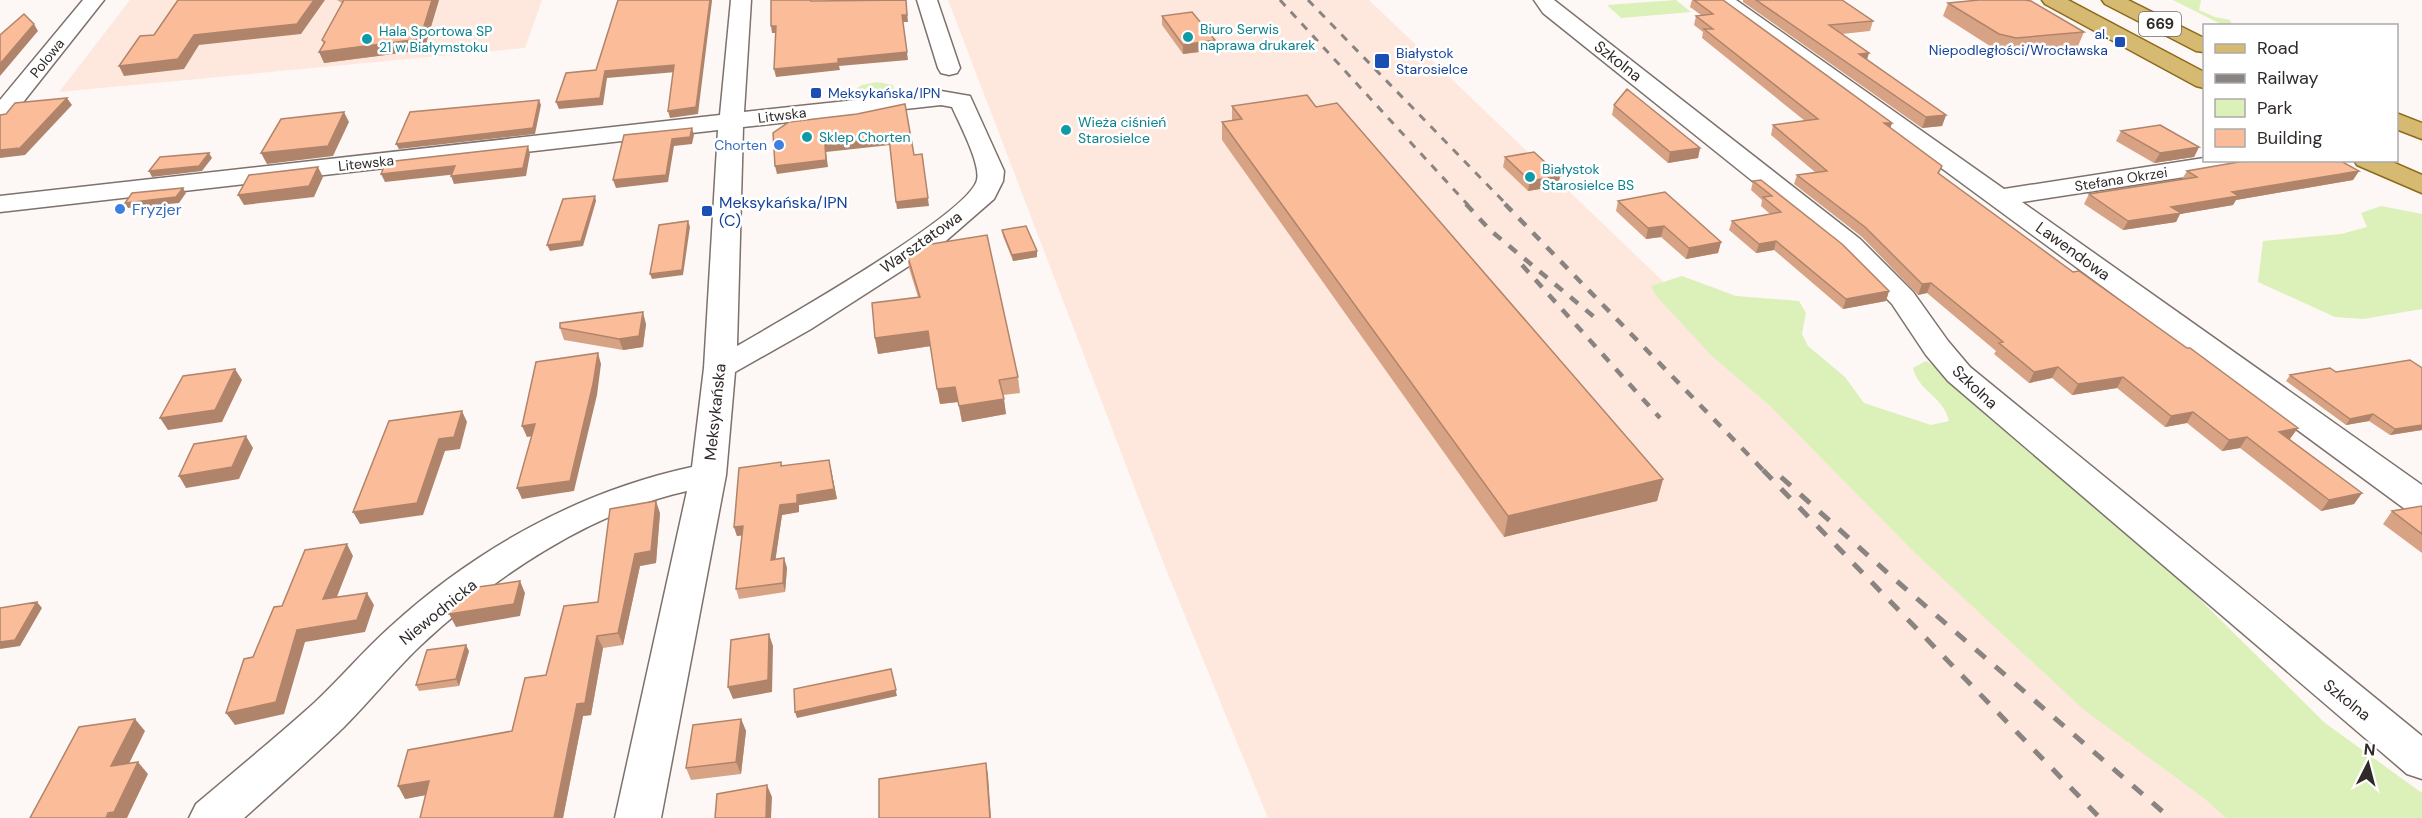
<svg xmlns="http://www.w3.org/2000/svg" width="2422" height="818" viewBox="0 0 2422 818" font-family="'DM Sans',sans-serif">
	<rect width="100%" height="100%" fill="#fdf8f5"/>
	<!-- built -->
	<path fill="#fee8dd" d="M130 0H542L525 48 59 92Z
		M948 0H1369L1782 395 2255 818H1268L1163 562Z"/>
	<!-- green -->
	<path fill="#dcf0b9" d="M1676 0 1691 12 1621 18 1607 5Z
		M2173 0H2201L2199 10 2215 17 2230 20 2232 25H2223Z
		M877 82 893 85 894 91 891 95 838 101 862 85Z
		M2381 206 2422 214V309L2363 319 2335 317 2258 282 2263 241 2341 234 2367 227 2361 213Z
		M1682 276 1736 296 1799 301 1806 313 1802 334 1808 346 1845 377 1864 403 1931 425 1949 421C1943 396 1919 392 1913 368L1926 361 1958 380 2155 555 2325 723 2422 793V818H2226L2205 799 2083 709 1914 552 1769 405 1712 356 1657 297 1651 286Z"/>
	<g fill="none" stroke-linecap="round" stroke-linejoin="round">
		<!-- minor casing -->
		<g stroke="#7d716b" stroke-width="3">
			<path id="minor" d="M83 0H104L9 120 0 122V100Z
				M731 0H751L744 112 941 91 970 96 1004 171 1003 181 994 199 940 246 811 329 735 372 726 475 661 818H615L687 491C588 513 492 578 419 647 393 672 370 701 344 727 312 758 277 788 244 818H189L196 804C235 771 275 738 313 704 340 679 363 651 390 627 475 549 580 491 692 467L704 368 718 130 0 212V196L720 115ZM941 105 952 107C959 123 981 164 977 180 969 214 775 324 737 346L743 127Z
				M917 0H937L960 68 957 73 949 75 941 73 938 68Z
				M1534 0H1554L1860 239 1913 292 1948 341 1970 367 2422 736V779L2407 774 1948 381 1926 355 1892 304 1840 251 1543 13Z
				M1713 0H1736L2004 189 2204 158V160H2255L2252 165 2243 168 2022 202 2422 485V515L2409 512Z"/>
		</g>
		<!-- major casing -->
		<g stroke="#8c6a1b" stroke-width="3">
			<path id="major" d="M2042 0H2068L2204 72V88L2196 86 2045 4Z
				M2102 0H2128L2204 38V52L2196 51 2105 4Z
				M2396 113 2422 123V139L2396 129Z
				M2354 160H2388L2422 175V193L2357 165Z"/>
		</g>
		<!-- minor -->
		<use href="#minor" fill="#fff" fill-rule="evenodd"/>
		<!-- major -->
		<use href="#major" fill="#d7ba71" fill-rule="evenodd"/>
		<!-- rail-far2 -->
		<path stroke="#898481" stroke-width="3" stroke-dasharray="8 8" stroke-linecap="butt" d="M1280 0 1468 205
			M1308 0 1507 205"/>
		<!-- rail-far1 -->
		<path stroke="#898481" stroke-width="4.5" stroke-dasharray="10 10" stroke-linecap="butt" d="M1466 204 1490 230 1599 321
			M1505 204 1765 472
			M1522 265 1660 418"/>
		<!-- rail -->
		<path stroke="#898481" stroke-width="5" stroke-dasharray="13 13" stroke-linecap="butt" d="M1763 470 2100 818
			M1781 477 1891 576 2170 818"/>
	</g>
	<!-- wall -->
	<path fill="#d8a384" d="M337 0H439L424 50 324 63V45L322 40 342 3Z
		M1692 0H1723L1892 123 1890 128 1942 166 1939 174 2290 439 2362 493 2354 504 2321 511 2240 448 2222 451 2187 423 2165 427 2117 388 2072 395 2052 378 2029 383 1994 354 1996 351 1927 293 1918 295 1862 237 1794 184 1797 175 1815 172 1771 135 1773 125 1805 121 1702 38 1703 32 1694 25 1696 16 1701 15 1690 7Z
		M1743 0H1842L1873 21 1870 31 1842 34 1867 59 1946 115 1942 126 1922 128 1743 2Z
		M1948 3 2084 32 2078 46 2011 52 1993 48 1943 16Z
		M1162 16 1215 50 1183 54 1162 25Z
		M1614 105 1700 148 1698 158 1668 163 1612 115Z
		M1232 106 1316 107 1663 479 1657 501 1504 537 1222 140V122L1232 120Z
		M2121 131 2199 147 2194 157 2154 163 2116 141Z
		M1505 157 1560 176 1558 186 1528 191 1503 167Z
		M2187 171H2359L2353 180 2236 200 2233 205 2180 214 2176 222 2123 230 2084 204 2089 194 2182 179Z
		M1753 181 1889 291 1886 301 1843 309 1774 250 1756 253 1729 230 1732 221 1770 214 1761 206 1762 200 1751 190Z
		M1618 201 1721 242 1718 253 1686 259 1661 237 1646 239 1616 211Z
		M1002 230 1037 251V257L1013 261 1003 236Z
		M907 254 1018 377 1020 393 1003 395 1006 414 962 422 958 402 940 404 931 346 878 354 875 338 918 297 909 268Z
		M646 324 643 347 623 350 564 340 560 328Z
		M2422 368V430L2390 435 2369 421 2346 425 2286 381 2290 375 2336 372Z
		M781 462 782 466 831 469 837 499 799 505V512L782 515 775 560 784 558 787 568 785 592 739 599 736 589 742 535 737 536 734 527Z
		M2422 506V553L2383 524 2392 511Z
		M660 513 656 563 640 566 623 645 603 648 591 715 583 716 563 818H420L426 795 405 799 512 731 546 675Z
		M469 651 459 686 419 691 416 685Z
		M741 719 746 731 741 774 691 780 686 768Z"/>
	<!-- shaded-wall -->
	<path fill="#b0846b" d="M314 0H325L301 34 199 45 184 69 124 76 119 66 194 35Z
		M432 0H439L424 50 324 63 319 52Z
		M710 0H712V1L698 114 670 118 668 111Z
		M906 0 908 22H903L908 60 839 66 840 70 776 77 774 69 902 15Z
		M34 24 38 31 0 76V64Z
		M771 26H776L777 33H772Z
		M1215 40V50L1183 54V45Z
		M1869 53 1866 63 1859 54Z
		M674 65 676 72 607 78 603 105 559 109 556 102 605 71Z
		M67 98 72 105 25 155 0 158V150Z
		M539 100 541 105 535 134 399 149 396 144Z
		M344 112 349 122 333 156 267 164 261 153Z
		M1946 115 1942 126 1922 128 1926 117Z
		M1884 123H1892L1889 132Z
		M692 128 694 135 692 144 674 146 668 182 616 188 613 180 672 139Z
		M889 138 890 145 826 152 828 167 777 174 775 166 825 145Z
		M528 146 530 154 526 176 454 184 451 176Z
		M2199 147 2194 157 2154 163 2160 153Z
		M1700 148 1698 158 1668 163 1670 152Z
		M209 153 212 158 202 171 152 177 149 171Z
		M922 154 929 206 897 209 896 202Z
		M455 166 458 174 385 182 381 174Z
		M318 167 323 177 314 197 244 205 238 195Z
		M2359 171 2353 180 2236 200 2233 205 2180 214 2176 222 2123 230 2128 221 2171 207 2232 192Z
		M1560 176 1558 186 1528 191 1530 181Z
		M183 188 186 193 179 203 128 208 125 203Z
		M595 196 596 201 583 246 550 251 547 245Z
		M688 221 690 227 683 275 652 279 650 274Z
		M1664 226 1661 237 1646 239 1648 228Z
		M1776 241 1774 250 1756 253 1759 244Z
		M1721 242 1718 253 1686 259 1689 248Z
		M1037 251V257L1013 261 1012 255Z
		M1931 283 1927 293 1918 295 1922 284Z
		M1889 291 1886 301 1843 309 1846 299Z
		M643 312 646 324 643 347 623 350 619 339Z
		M928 331 931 346 878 354 875 338Z
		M598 353 601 364 597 395 574 491 522 499 517 488Z
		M2058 367 2052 378 2029 383 2034 372Z
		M235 369 242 380 222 422 168 430 160 418Z
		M2123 377 2117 388 2072 395 2078 384Z
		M955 387 958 402 940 404 937 389Z
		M1004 399 1006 414 962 422 959 406Z
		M462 411 467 422 460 449 445 451 423 515 360 524 353 512 439 439Z
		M2193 412 2187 423 2165 427 2171 416Z
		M2373 414 2369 421 2346 425 2350 419Z
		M535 424 540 435 527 437 522 426Z
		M2422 425V430L2390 435 2395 429Z
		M2298 428 2290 439 2272 443 2279 432Z
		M246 436 253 448 239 479 186 488 179 476Z
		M2247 437 2240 448 2222 451 2229 440Z
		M829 460 837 499 799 505V512L782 515 774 570 771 560 780 505 797 495Z
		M1663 479 1657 501 1504 537 1508 516Z
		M2362 493 2354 504 2321 511 2329 500Z
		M656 501 660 513 656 563 640 566 623 645 618 633 635 554Z
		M743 526 746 535 737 536 734 527Z
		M347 544 353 556 331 612 323 599Z
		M784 558 787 568 785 592 783 583Z
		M520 581 525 593 520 616 456 627 449 614Z
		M367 593 374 605 365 632 305 642 284 714 235 725 226 713 297 630Z
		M37 602 42 608 20 646 0 649V642Z
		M769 634 773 646 772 692 733 699 728 687Z
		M597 636 603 648 591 715 583 716 563 818H554L577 704Z
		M466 645 469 651 459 686 456 679Z
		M891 669 897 696 797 718 795 712Z
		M135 719 145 731 122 778 111 766Z
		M741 719 746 731 741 774 736 762Z
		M138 762 148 774 127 818H106Z
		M986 763 988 775 991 818H990Z
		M429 781 436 793 405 799 398 786Z
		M767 785 772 797 771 818H766Z"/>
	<!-- building -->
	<path fill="#fbbd99" stroke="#b0846b" stroke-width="1.5" d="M178 0H314L297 24 194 35 178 59 119 66 140 36 154 35Z
		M344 0H432L420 39 319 52 325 42 322 40Z
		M618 0H710L696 107 668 111 674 65 605 71 600 98 556 102 566 73 596 70Z
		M771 0H811V1L906 0 907 15H902L907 52 838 59V63L774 69 776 26H771Z
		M1694 0H1723L1892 123H1884L1942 166 1938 173 2073 272 2079 271 2187 348H2190L2298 428 2279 432 2362 493 2329 500 2247 437 2229 440 2193 412 2171 416 2123 377 2078 384 2058 367 2034 372 1999 343 2003 342 1931 283 1922 284 1865 227 1797 175 1827 171 1773 125 1818 119 1704 29H1713L1696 16 1713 14Z
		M1756 0H1842L1873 21 1829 25 1869 53 1859 54 1946 115 1926 117Z
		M1979 0H2025L2031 1 2084 32 2016 38 1999 34 1948 3Z
		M1192 12 1215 40 1183 45 1162 16Z
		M24 14 34 24 0 64V35Z
		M1627 89 1700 148 1670 152 1614 105Z
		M1307 95 1316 107 1337 103 1663 479 1508 516 1222 122 1242 119 1232 106Z
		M67 98 20 148 0 150V115L6 114 15 103Z
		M539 100 533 128 396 144 410 112Z
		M905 104 914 155 922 154 928 198 896 202 889 138 825 145 826 160 775 166 773 133 789 122 857 114Z
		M344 112 328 146 261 153 281 119Z
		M2160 125 2199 147 2160 153 2121 131Z
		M692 128 690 137 672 139 666 175 613 180 624 135Z
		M528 146 523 168 451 176 455 166 381 174 386 162Z
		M1534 152 1560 176 1530 181 1505 157Z
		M209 153 199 166 149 171 160 157Z
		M2250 160H2339L2359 171 2232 192 2238 196 2171 207 2181 213 2128 221 2089 194 2197 177 2187 171Z
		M318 167 309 186 238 195 249 175Z
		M1761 180 1842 244 1889 291 1846 299 1776 241 1759 244 1732 221 1781 212 1763 197 1772 196 1753 181Z
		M183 188 176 197 125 203 132 193Z
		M1665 192 1721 242 1689 248 1664 226 1648 228 1618 201Z
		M595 196 581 241 547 245 563 199Z
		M688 221 682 270 650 274 659 225Z
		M1026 226 1037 251 1012 255 1002 230Z
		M987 235 1018 377 999 380 1004 399 959 406 955 387 937 389 928 331 875 338 872 303 920 297 907 254 919 246Z
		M643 312 639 336 619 339 560 328V323Z
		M598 353 593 384 570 481 517 488 535 424 522 426 536 362Z
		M2410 360 2422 368V425L2395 429 2373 414 2350 419 2290 375 2330 368 2336 372Z
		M235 369 215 410 160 418 183 376Z
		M462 411 454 437 439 439 417 503 353 512 389 421Z
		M246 436 232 467 179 476 194 444Z
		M829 460 834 489 797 495V503L780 505 771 560 784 558 783 583 736 589 743 526 734 527 739 468 781 462V466Z
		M656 501 651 551 635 554 618 633 597 636 585 703 577 704 554 818H420L429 781 398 786 408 750 512 731 525 678 546 675 564 606 598 602 610 509Z
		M2422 506V534L2392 511Z
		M347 544 323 599 367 593 357 620 297 630 276 702 226 713 244 659 253 657 274 607 282 606 305 550Z
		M520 581 514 604 449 614 453 603 471 588Z
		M37 602 15 640 0 642V608Z
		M769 634 768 680 728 687 731 640Z
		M466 645 456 679 416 685 427 650Z
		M891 669 896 690 795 712 794 689Z
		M135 719 111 766 138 762 114 812 108 813 106 818H30L79 727Z
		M741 719 736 762 686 768 693 725Z
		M986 763 990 818H879V779Z
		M767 785 766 818H715L717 794Z"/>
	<!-- markers -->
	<g fill="#0f9aa8" stroke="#fff" stroke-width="2">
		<circle cx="1188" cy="37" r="6"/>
		<circle cx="367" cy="39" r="6"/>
		<circle cx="1066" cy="130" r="6"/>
		<circle cx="807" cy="137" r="6"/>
		<circle cx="1530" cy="177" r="6"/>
	</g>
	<g fill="#1a4fb4" stroke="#fff" stroke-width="2">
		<rect x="2114" y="36" width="12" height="12" rx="3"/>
		<rect x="1374" y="53" width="16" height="16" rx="3"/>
		<rect x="810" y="87" width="12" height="12" rx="3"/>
		<rect x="701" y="205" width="12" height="12" rx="3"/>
	</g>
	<g fill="#3f7fe0" stroke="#fff" stroke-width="2">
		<circle cx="779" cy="145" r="6"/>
		<circle cx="120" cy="209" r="6"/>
	</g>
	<g text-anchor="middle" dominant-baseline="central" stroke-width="5" stroke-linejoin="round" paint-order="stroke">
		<!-- far-culture labels -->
		<g font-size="14" fill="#0d838f" stroke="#fff" text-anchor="start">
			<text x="1200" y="29">Biuro Serwis<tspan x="1200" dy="16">naprawa drukarek</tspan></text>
			<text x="379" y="31">Hala Sportowa SP<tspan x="379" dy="16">21 w Białymstoku</tspan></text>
			<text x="1078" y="122">Wieża ciśnień<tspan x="1078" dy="16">Starosielce</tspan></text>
			<text x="819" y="137">Sklep Chorten</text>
			<text x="1542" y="169">Białystok<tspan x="1542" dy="16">Starosielce BS</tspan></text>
		</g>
		<!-- far-transit labels -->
		<g font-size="14" fill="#164399" stroke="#fff" text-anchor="start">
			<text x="2108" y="34" text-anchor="end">al.<tspan x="2108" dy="16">Niepodległości/Wrocławska</tspan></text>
			<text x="1396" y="53">Białystok<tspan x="1396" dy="16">Starosielce</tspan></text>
			<text x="828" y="93">Meksykańska/IPN</text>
		</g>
		<!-- far-street labels -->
		<g font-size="14" fill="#302b29" stroke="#fff">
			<text transform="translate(47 58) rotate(-51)">Polowa</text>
			<text transform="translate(782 115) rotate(-7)">Litwska</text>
			<text transform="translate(366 163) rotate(-6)">Litewska</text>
			<text transform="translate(2121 179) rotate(-9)">Stefana Okrzei</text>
		</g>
		<!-- far-shop labels -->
		<g font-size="14" fill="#366cbe" stroke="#fff" text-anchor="end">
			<text x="767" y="145">Chorten</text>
		</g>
		<!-- shield labels -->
		<rect fill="#fff" stroke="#6e6b69" stroke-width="1.5" x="2139" y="12" width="42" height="24" rx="4.5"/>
		<g font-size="15" font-weight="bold" fill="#302b29">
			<text x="2160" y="24">669</text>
		</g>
		<!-- street labels -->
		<g font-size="16" fill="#302b29" stroke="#fff">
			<text transform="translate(1618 61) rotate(38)">Szkolna</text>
			<text transform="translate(921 242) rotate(-35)">Warsztatowa</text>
			<text transform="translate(2073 251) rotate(36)">Lawendowa</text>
			<text transform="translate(1975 387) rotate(43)">Szkolna</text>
			<text transform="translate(715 412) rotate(-84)">Meksykańska</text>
			<text transform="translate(438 612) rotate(-39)">Niewodnicka</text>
			<text transform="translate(2347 700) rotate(39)">Szkolna</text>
		</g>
		<!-- transit labels -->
		<g font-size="16" fill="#164399" stroke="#fff" text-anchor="start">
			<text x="719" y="202">Meksykańska/IPN<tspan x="719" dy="18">(C)</tspan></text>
		</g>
		<!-- shop labels -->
		<g font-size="16" fill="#366cbe" stroke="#fff" text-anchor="start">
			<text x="132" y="209">Fryzjer</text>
		</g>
	</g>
	<!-- legend -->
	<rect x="2203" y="24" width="195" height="138" fill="#ffffff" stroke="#acaaa9" stroke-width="1.5"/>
	<rect x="2215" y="44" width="30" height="9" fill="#d7ba71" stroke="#acaaa9" stroke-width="1.5"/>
	<text x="2257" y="54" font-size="18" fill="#302b29">Road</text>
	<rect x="2215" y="74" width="30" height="9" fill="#898481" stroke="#acaaa9" stroke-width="1.5"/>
	<text x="2257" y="84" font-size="18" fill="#302b29">Railway</text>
	<rect x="2215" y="99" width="30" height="18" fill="#dcf0b9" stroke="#acaaa9" stroke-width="1.5"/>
	<text x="2257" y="114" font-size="18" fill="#302b29">Park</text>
	<rect x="2215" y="129" width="30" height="18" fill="#fbbd99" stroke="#acaaa9" stroke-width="1.5"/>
	<text x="2257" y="144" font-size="18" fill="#302b29">Building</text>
	<!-- north arrow -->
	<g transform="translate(2368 764) rotate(6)" stroke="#ffffff" stroke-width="4.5" paint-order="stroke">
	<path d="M0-4.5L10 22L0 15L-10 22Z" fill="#302b29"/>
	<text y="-9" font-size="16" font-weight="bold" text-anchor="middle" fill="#302b29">N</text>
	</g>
</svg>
